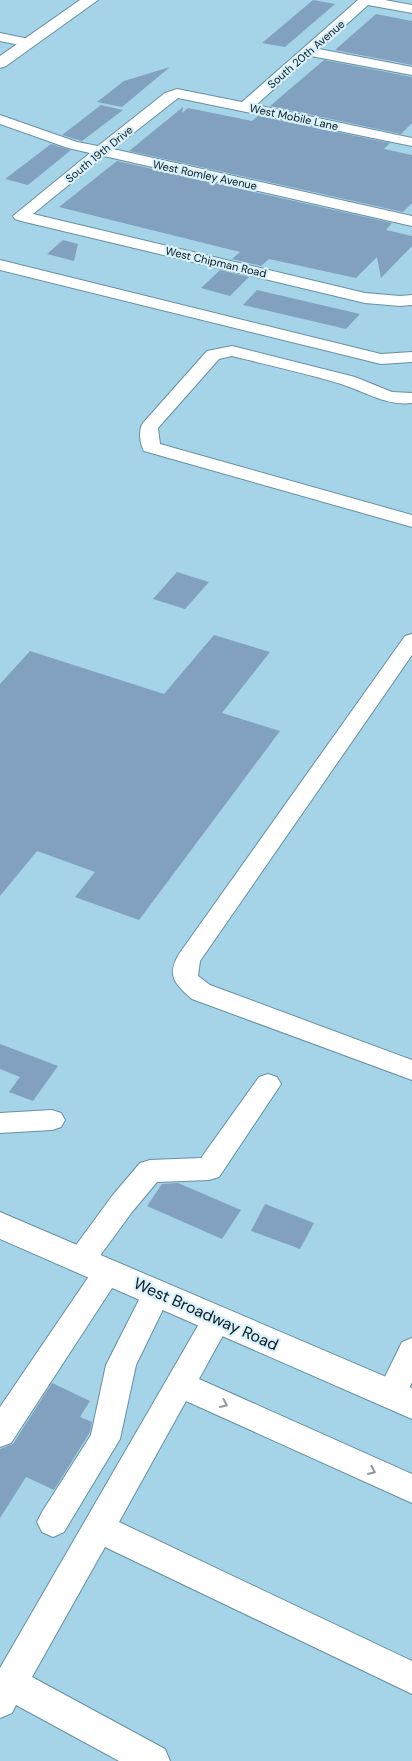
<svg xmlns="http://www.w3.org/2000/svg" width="412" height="1761" viewBox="0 0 412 1761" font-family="'DM Sans',sans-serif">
	<rect width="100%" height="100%" fill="#a5d4e9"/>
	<!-- building -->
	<path fill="#81a1bf" d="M313 0 335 4 285 47 262 43Z
		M376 14 412 21V65L335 50Z
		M324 60 412 77V123L401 134 270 106Z
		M170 67 122 107 97 102 124 81Z
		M101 105 123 110 82 141 62 135Z
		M183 107 182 113 188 108 252 121 258 116 390 143 384 149 412 155V203L403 212 129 151Z
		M51 144 71 150 28 185 5 179Z
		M117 161 392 223 386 230 412 236V246L381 278 377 257 356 278 269 259 261 266 232 259 240 252 59 207Z
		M63 240 78 244 74 261 47 254Z
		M220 270 249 277 230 296 201 288Z
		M257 290 317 304 360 314 346 329 243 305Z
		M177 572 209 582 185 609 153 599Z
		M214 635 270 652 222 713 280 731 139 920 75 897 95 872 37 851 0 896V684L30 651 164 694Z
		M0 1044 58 1066 33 1101 9 1092 20 1077 0 1069Z
		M178 1183 241 1210 222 1239 147 1206 162 1184Z
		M265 1204 314 1223 300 1249 251 1231Z
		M52 1383 90 1401 80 1417 92 1422 90 1432 54 1490 26 1477 0 1518V1449L13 1444Z"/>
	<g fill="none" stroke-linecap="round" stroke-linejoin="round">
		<!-- minor casing -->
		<g stroke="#6490a4" stroke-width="2">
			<path id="minor" d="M358 0H385L412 5V13L368 5 319 49 412 67V75L311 56 256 105 412 138V146L178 98 113 149 412 216V226L104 156 33 214 365 293 400 296 412 295V305L400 306 365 303 21 221 15 219 13 216 90 153 68 148 0 124V115L77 142 98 146 165 93 177 89 242 102Z
				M0 33 34 40 36 43 29 47 0 41Z
				M0 260 381 354 412 352V362L381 364 0 270Z
				M232 346 355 377 392 392 412 393V403C386 406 366 392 341 384 305 373 268 365 232 356L219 359 158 428 160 444 412 515V527L144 451C140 444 138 430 143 423L207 351Z
				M412 634V655L200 961 198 976 210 985 412 1060V1080L192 999C175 984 166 976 179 954L405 636Z
				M268 1074 277 1077 281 1084 219 1177 209 1180 157 1182 132 1212 91 1268 81 1272 71 1268 67 1260 71 1252 112 1196 140 1163 150 1160 201 1158 259 1077Z
				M52 1110 61 1113 65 1120 61 1127 52 1130 0 1133V1113Z
				M108 1259 118 1263 122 1271 118 1279 11 1443 0 1447V1407L98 1263Z
				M157 1281 167 1284 171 1293 136 1365 120 1439 64 1532 53 1537 42 1532 37 1522 42 1512 91 1435 106 1365 147 1284Z
				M217 1307 227 1310 232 1319 199 1379 412 1474V1503L186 1401 119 1522 412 1661V1694L105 1547 32 1677 165 1749 170 1761H119L16 1705 12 1713 0 1718V1668L207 1310Z
				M412 1338V1382L402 1404 391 1408 380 1404 376 1395 402 1342Z"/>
		</g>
		<!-- major casing -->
		<g stroke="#6490a4" stroke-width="2">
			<path id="major" d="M80 0H98L6 66 0 68V56Z
				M0 1212 412 1388V1419L0 1239Z"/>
		</g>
		<!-- minor -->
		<use href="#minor" fill="#fff" fill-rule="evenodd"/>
		<!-- major -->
		<use href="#major" fill="#fff" fill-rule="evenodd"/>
	</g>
	<!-- one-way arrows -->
	<defs><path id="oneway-chevron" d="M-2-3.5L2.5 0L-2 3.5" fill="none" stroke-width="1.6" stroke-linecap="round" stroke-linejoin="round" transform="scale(1.25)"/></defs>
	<g stroke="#8f989b">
		<use href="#oneway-chevron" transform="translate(224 1404) rotate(24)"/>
		<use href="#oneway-chevron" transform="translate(372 1471) rotate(24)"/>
	</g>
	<g text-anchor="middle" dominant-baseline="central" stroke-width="4.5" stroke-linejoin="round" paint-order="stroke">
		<!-- far-street labels -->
		<g font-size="11" fill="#071921" stroke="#d9f1fb">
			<text transform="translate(306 54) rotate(-41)">South 20th Avenue</text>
			<text transform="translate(294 117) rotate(12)">West Mobile Lane</text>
			<text transform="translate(99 154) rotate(-39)">South 19th Drive</text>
			<text transform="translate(205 175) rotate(12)">West Romley Avenue</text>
			<text transform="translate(216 262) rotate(13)">West Chipman Road</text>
		</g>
		<!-- near-street labels -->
		<g font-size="16" fill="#071921" stroke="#d9f1fb">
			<text transform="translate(206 1314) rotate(24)">West Broadway Road</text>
		</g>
	</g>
</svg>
